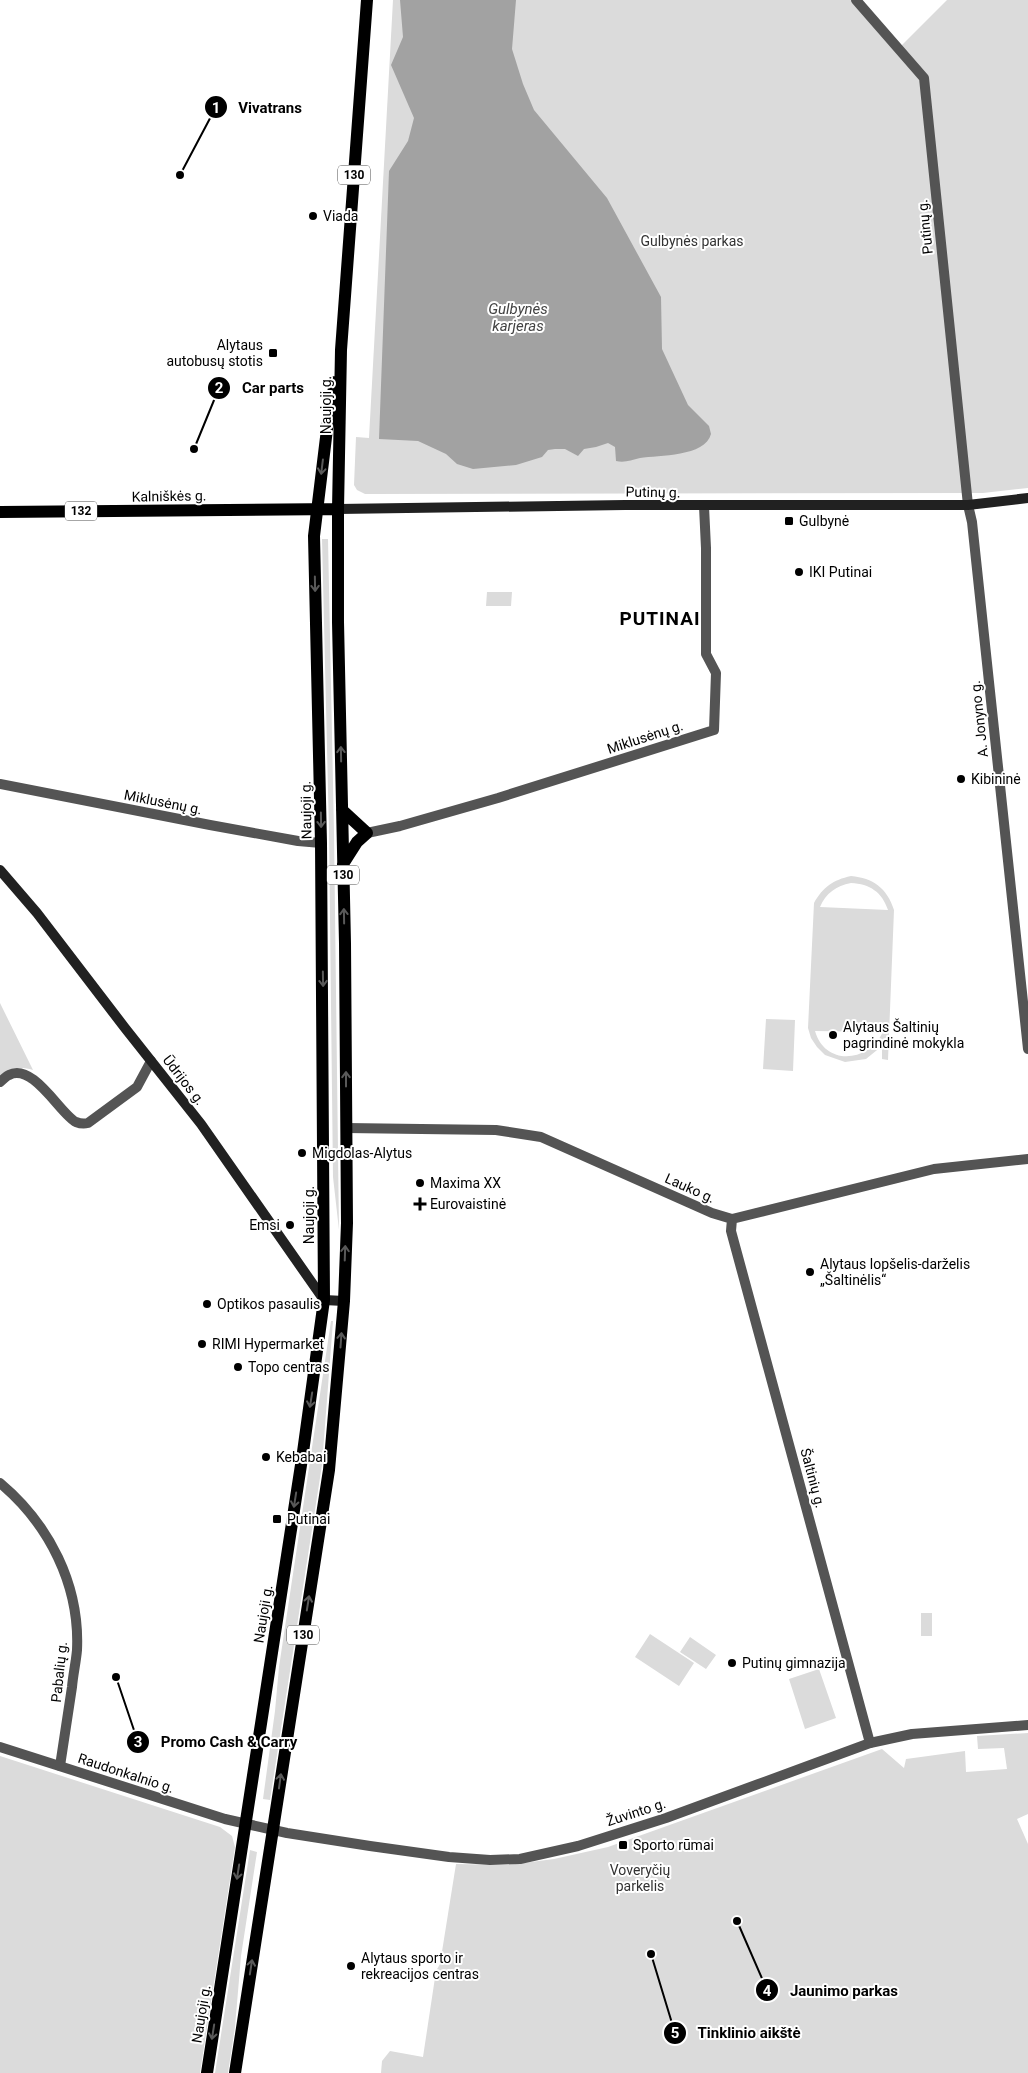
<svg xmlns="http://www.w3.org/2000/svg" width="1028" height="2073" viewBox="0 0 1028 2073" font-family="Roboto,sans-serif">
	<rect width="100%" height="100%" fill="#fff"/>
	<!-- green -->
	<path fill="#dbdbdb" fill-rule="evenodd" d="M393 0H852L896 51 947 0H1028V488L983 493 365 494 357 490 354 485 356 437 369 438Z
		M322 539H328L334 832 339 1230 333 1177 329 832Z
		M487 592H512L511 606H486Z
		M851 876C873 878 887 888 894 910L888 1060 882 1059V1046L866 1059 845 1062 825 1055 817 1047 811 1038 808 1028 814 903C823 887 833 880 851 876ZM851 883C870 884 882 892 888 910L820 907C826 893 836 886 851 883ZM815 1031 882 1032H883C868 1063 825 1066 815 1031Z
		M0 1003 33 1070C18 1066 13 1068 0 1078Z
		M766 1019 795 1020 793 1071 763 1069Z
		M331 1321H333L322 1465 270 1800 263 1799 275 1711 279 1667Z
		M921 1613H932V1636H921Z
		M650 1634 694 1663 679 1686 635 1657Z
		M690 1637 716 1655 706 1669 680 1652Z
		M819 1669 836 1718 805 1729 789 1679Z
		M1028 1733V1814L1017 1819 1028 1844V2073H381L382 2061 390 2051 423 2057 436 1971 440 1964 456 1864 508 1865 554 1859 608 1847 882 1749 904 1768 906 1759 965 1751 966 1772 1007 1769 1004 1748 978 1749 977 1736Z
		M0 1756 220 1827 232 1836 235 1847 200 2073H0Z
		M250 1850 257 1852 241 1956 235 2027 228 2073H215Z"/>
	<!-- water -->
	<path fill="#a2a2a2" d="M400 0H516L512 49 523 84 534 110 607 198 661 297 662 349 688 405 709 426 711 434C705 457 659 455 640 458 631 460 625 463 616 461L615 447 608 443 596 447 584 449 578 456 565 449H555L548 450 542 457 516 465 473 469 457 464 446 454 418 441 379 439 389 171 408 141 414 118 391 65 403 37Z"/>
	<g fill="none" stroke-linecap="round" stroke-linejoin="round">
		<!-- minor -->
		<path stroke="#545454" stroke-width="10" d="M856 0 924 78 968 505
			M0 784 210 825 298 841 321 843
			M367 833 400 826 498 798 714 730 716 673 706 654V548L704 506
			M0 1082C3 1080 6 1076 9 1075 33 1062 61 1115 76 1122 81 1124 84 1124 88 1123L137 1087 151 1061
			M346 1128 496 1130 541 1137 712 1213 732 1219 934 1169 1028 1159
			M732 1219 731 1231 870 1743
			M0 1483C49 1524 80 1585 77 1650 76 1662 73 1675 72 1687 68 1713 64 1740 60 1766"/>
		<!-- tertiary -->
		<path stroke="#545454" stroke-width="10" d="M968 505 972 522 1028 1049
			M0 1747 225 1819 287 1833 370 1846 449 1857 490 1860 520 1859 578 1846 666 1818 870 1743 912 1734 1028 1725"/>
		<!-- secondary -->
		<path stroke="#212121" stroke-width="10" d="M338 509 625 505H968L1028 498
			M0 870 37 913 125 1028 201 1124 324 1300 344 1301"/>
		<!-- primary -->
		<path stroke="#000" stroke-width="12" d="M0 512 338 509
			M342 810 367 833 357 842 343 864
			M207 2073 303 1452 324 1300 321 843 314 536 328 421 335 382
			M235 2073 329 1470 344 1301 347 1223 345 943 338 622V509L341 350 367 0"/>
	</g>
	<!-- one-way arrows -->
	<defs><path id="oneway-shaft" d="M-6 0H5M1.5-3L5.5 0L1.5 3" fill="none" stroke-width="1.6" stroke-linecap="round" stroke-linejoin="round" transform="scale(1.25)"/></defs>
	<g stroke="#595959">
		<use href="#oneway-shaft" transform="translate(322 467) rotate(97)"/>
		<use href="#oneway-shaft" transform="translate(315 584) rotate(89)"/>
		<use href="#oneway-shaft" transform="translate(341 754) rotate(-91)"/>
		<use href="#oneway-shaft" transform="translate(321 820) rotate(89)"/>
		<use href="#oneway-shaft" transform="translate(344 916) rotate(-91)"/>
		<use href="#oneway-shaft" transform="translate(323 979) rotate(89)"/>
		<use href="#oneway-shaft" transform="translate(346 1079) rotate(-90)"/>
		<use href="#oneway-shaft" transform="translate(345 1253) rotate(-88)"/>
		<use href="#oneway-shaft" transform="translate(341 1340) rotate(-86)"/>
		<use href="#oneway-shaft" transform="translate(311 1400) rotate(99)"/>
		<use href="#oneway-shaft" transform="translate(295 1500) rotate(99)"/>
		<use href="#oneway-shaft" transform="translate(308 1603) rotate(-81)"/>
		<use href="#oneway-shaft" transform="translate(280 1781) rotate(-82)"/>
		<use href="#oneway-shaft" transform="translate(238 1872) rotate(99)"/>
		<use href="#oneway-shaft" transform="translate(251 1967) rotate(-81)"/>
		<use href="#oneway-shaft" transform="translate(213 2032) rotate(99)"/>
	</g>
	<!-- markers -->
	<g fill="#000" stroke="#fff" stroke-width="2">
		<circle cx="313" cy="216" r="5"/>
		<rect x="268" y="348" width="10" height="10" rx="2.5"/>
		<rect x="784" y="516" width="10" height="10" rx="2.5"/>
		<circle cx="799" cy="572" r="5"/>
		<circle cx="961" cy="779" r="5"/>
		<circle cx="833" cy="1035" r="5"/>
		<circle cx="302" cy="1153" r="5"/>
		<circle cx="420" cy="1183" r="5"/>
		<path d="M417.5 1196.5h5v5h5v5h-5v5h-5v-5h-5v-5h5z"/>
		<circle cx="290" cy="1225" r="5"/>
		<circle cx="810" cy="1272" r="5"/>
		<circle cx="207" cy="1304" r="5"/>
		<circle cx="202" cy="1344" r="5"/>
		<circle cx="238" cy="1367" r="5"/>
		<circle cx="266" cy="1457" r="5"/>
		<rect x="272" y="1514" width="10" height="10" rx="2.5"/>
		<circle cx="732" cy="1663" r="5"/>
		<rect x="618" y="1840" width="10" height="10" rx="2.5"/>
		<circle cx="351" cy="1966" r="5"/>
	</g>
	<g text-anchor="middle" dominant-baseline="central" stroke-width="4" stroke-linejoin="round" paint-order="stroke">
		<!-- shield labels -->
		<g fill="#fff" stroke="#4c4c4c" stroke-width="1">
			<rect x="338" y="165.5" width="32" height="19" rx="4"/>
			<rect x="65" y="501.5" width="32" height="19" rx="4"/>
			<rect x="327" y="865.5" width="32" height="19" rx="4"/>
			<rect x="287" y="1625.5" width="32" height="19" rx="4"/>
		</g>
		<g font-size="12" font-weight="bold" fill="#000">
			<text x="354" y="175">130</text>
			<text x="81" y="511">132</text>
			<text x="343" y="875">130</text>
			<text x="303" y="1635">130</text>
		</g>
		<!-- poi labels -->
		<g font-size="14" fill="#000" stroke="#fff" text-anchor="start">
			<text x="323" y="216">Viada</text>
			<text x="263" y="345" text-anchor="end">Alytaus<tspan x="263" dy="16">autobusų stotis</tspan></text>
			<text x="799" y="521">Gulbynė</text>
			<text x="809" y="572">IKI Putinai</text>
			<text x="971" y="779">Kibininė</text>
			<text x="843" y="1027">Alytaus Šaltinių<tspan x="843" dy="16">pagrindinė mokykla</tspan></text>
			<text x="312" y="1153">Migdolas-Alytus</text>
			<text x="430" y="1183">Maxima XX</text>
			<text x="430" y="1204">Eurovaistinė</text>
			<text x="280" y="1225" text-anchor="end">Emsi</text>
			<text x="820" y="1264">Alytaus lopšelis-darželis<tspan x="820" dy="16">„Šaltinėlis“</tspan></text>
			<text x="217" y="1304">Optikos pasaulis</text>
			<text x="212" y="1344">RIMI Hypermarket</text>
			<text x="248" y="1367">Topo centras</text>
			<text x="276" y="1457">Kebabai</text>
			<text x="287" y="1519">Putinai</text>
			<text x="742" y="1663">Putinų gimnazija</text>
			<text x="633" y="1845">Sporto rūmai</text>
			<text x="361" y="1958">Alytaus sporto ir<tspan x="361" dy="16">rekreacijos centras</tspan></text>
		</g>
		<!-- street labels -->
		<g font-size="14" fill="#000" stroke="#fff">
			<text transform="translate(925 227) rotate(-96)">Putinų g.</text>
			<text transform="translate(326 405) rotate(-90)">Naujoji g.</text>
			<text transform="translate(653 492) rotate(1)">Putinų g.</text>
			<text transform="translate(169 496) rotate(-1)">Kalniškės g.</text>
			<text transform="translate(979 719) rotate(-96)">A. Jonyno g.</text>
			<text transform="translate(645 737) rotate(-18)">Miklusėnų g.</text>
			<text transform="translate(163 802) rotate(11)">Miklusėnų g.</text>
			<text transform="translate(306 810) rotate(-91)">Naujoji g.</text>
			<text transform="translate(184 1080) rotate(52)">Ūdrijos g.</text>
			<text transform="translate(690 1188) rotate(24)">Lauko g.</text>
			<text transform="translate(309 1215) rotate(-90)">Naujoji g.</text>
			<text transform="translate(813 1478) rotate(75)">Šaltinių g.</text>
			<text transform="translate(263 1614) rotate(-81)">Naujoji g.</text>
			<text transform="translate(59 1672) rotate(-84)">Pabalių g.</text>
			<text transform="translate(126 1773) rotate(18)">Raudonkalnio g.</text>
			<text transform="translate(636 1812) rotate(-18)">Žuvinto g.</text>
			<text transform="translate(201 2014) rotate(-81)">Naujoji g.</text>
		</g>
		<!-- park labels -->
		<g font-size="14" fill="#323232" stroke="#fff">
			<text x="692" y="241">Gulbynės parkas</text>
			<text x="640" y="1870">Voveryčių<tspan x="640" dy="16">parkelis</tspan></text>
		</g>
		<!-- water labels -->
		<g font-size="15" font-style="italic" fill="#434343" stroke="#fff">
			<text x="518" y="309">Gulbynės<tspan x="518" dy="17">karjeras</tspan></text>
		</g>
		<!-- district labels -->
		<g font-size="19" font-weight="bold" letter-spacing="1" fill="#000" stroke="#fff">
			<text x="660" y="618">PUTINAI</text>
		</g>
	</g>
	<!-- callouts -->
	<path fill="none" stroke="#000" stroke-width="2" d="M180 175L216 107M194 449L219 388M116 1677L138 1742M737 1921L767 1990M651 1954L675 2033"/>
	<g fill="#000" stroke="#fff" stroke-width="2">
		<circle cx="180" cy="175" r="5"/>
		<circle cx="194" cy="449" r="5"/>
		<circle cx="116" cy="1677" r="5"/>
		<circle cx="737" cy="1921" r="5"/>
		<circle cx="651" cy="1954" r="5"/>
		<circle cx="216" cy="107" r="12"/>
		<circle cx="219" cy="388" r="12"/>
		<circle cx="138" cy="1742" r="12"/>
		<circle cx="767" cy="1990" r="12"/>
		<circle cx="675" cy="2033" r="12"/>
	</g>
	<g font-size="15" text-anchor="middle" font-weight="bold" fill="#fff">
		<text x="216" y="113">1</text>
		<text x="219" y="393">2</text>
		<text x="138" y="1747">3</text>
		<text x="767" y="1996">4</text>
		<text x="675" y="2038">5</text>
	</g>
	<g font-size="15" text-anchor="middle" font-weight="bold" fill="#000" stroke="#fff" stroke-width="4" stroke-linejoin="round" paint-order="stroke">
		<text x="270" y="113">Vivatrans</text>
		<text x="273" y="393">Car parts</text>
		<text x="229" y="1747">Promo Cash &amp; Carry</text>
		<text x="844" y="1996">Jaunimo parkas</text>
		<text x="749" y="2038">Tinklinio aikštė</text>
	</g>
</svg>
